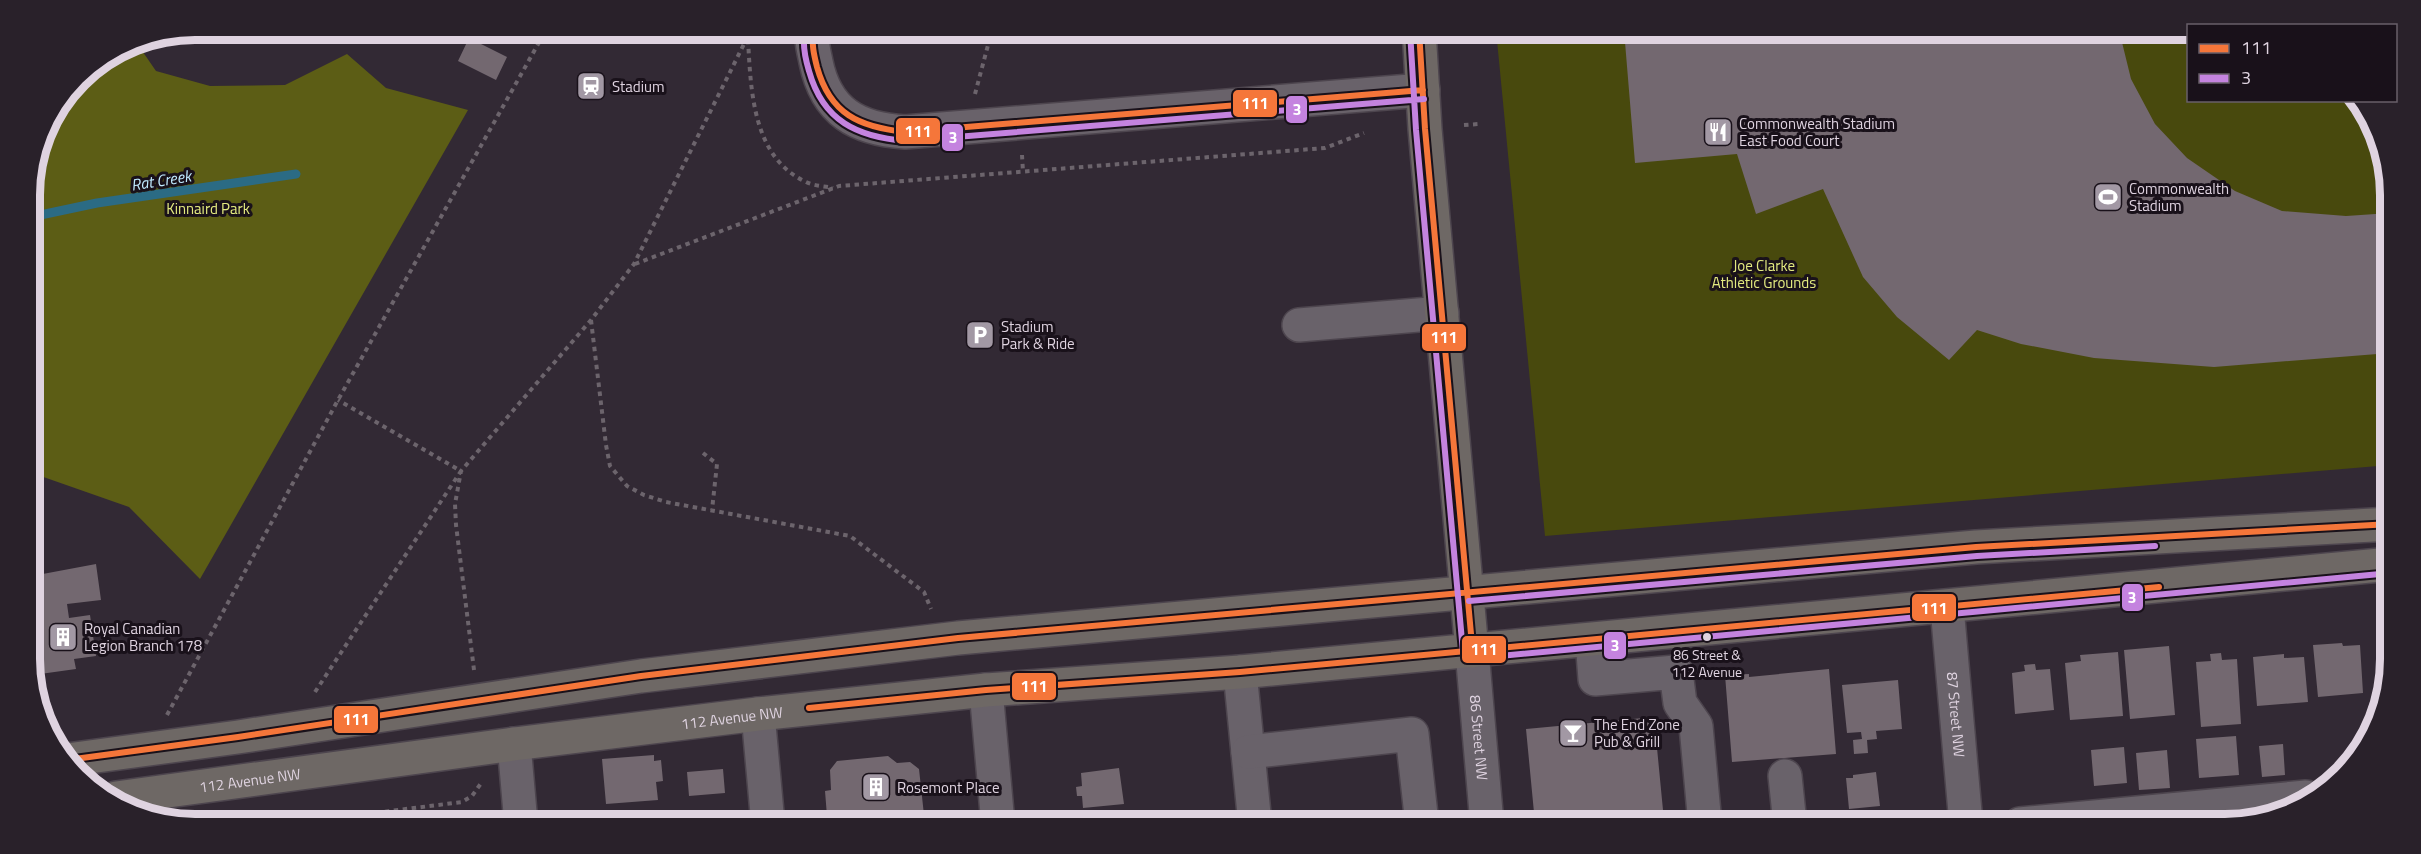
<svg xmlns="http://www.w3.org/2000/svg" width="2421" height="854" viewBox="0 0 2421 854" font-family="'Titillium Web',sans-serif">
	<rect width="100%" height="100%" fill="#322934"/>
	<!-- green -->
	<path fill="#48490d" d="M1496 30H2188V100L2357 101 2390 173V465L1545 536Z"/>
	<!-- forest -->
	<path fill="#5c5d15" d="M132 42H136L156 71 210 86 285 85 347 54 386 88 468 110 200 579 129 507 32 473 30 184 47 122 86 71Z"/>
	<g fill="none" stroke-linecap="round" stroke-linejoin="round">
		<!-- stream -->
		<path stroke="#2b6b84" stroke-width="9" d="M31 217 97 203 296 174"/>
	</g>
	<!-- building -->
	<path fill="#736870" d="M1624 30H2119L2131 79 2155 124 2187 158 2235 191 2282 211 2346 216 2390 213V353L2214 367 2094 358 2021 344 1977 330 1949 360 1897 317 1863 277 1823 189 1756 214 1737 154 1635 163Z
		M469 38 507 57 496 80 458 61Z
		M96 564 101 600 67 604 69 618 90 615 96 656 74 659 76 669 33 675 32 576Z
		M2342 643 2343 646 2360 645 2363 693 2318 697 2313 645Z
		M2169 646 2175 715 2130 719 2124 650Z
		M2391 648 2386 689 2380 690 2376 649Z
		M2118 652 2123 716 2070 720 2065 663 2081 661 2080 655Z
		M2221 653 2222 660 2237 659 2241 724 2201 727 2196 662 2211 661 2210 654Z
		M2284 654V658L2304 657 2308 702 2257 706 2253 657Z
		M2035 664 2036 670 2050 669 2054 710 2015 714 2012 673 2025 671 2024 665Z
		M1829 669 1836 754 1732 762 1725 675 1749 674V677Z
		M1898 680 1902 729 1876 731 1877 739 1867 740 1868 753 1854 754 1853 740 1862 739 1861 732 1847 733 1842 685Z
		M1654 717 1663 810 1619 815 1620 824H1608L1607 816 1535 823 1526 729Z
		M2236 736 2239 775 2199 778 2196 739Z
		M2283 744 2285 775 2262 777 2259 746Z
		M2124 747 2127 783 2094 786 2091 750Z
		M2167 750 2170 788 2139 790 2136 753Z
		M654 755V761L661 760 663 781 656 782 658 800 606 804 602 759Z
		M888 756 897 763 910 762 919 769 924 815H918V824L833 823 827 816 825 791 831 790 830 770 837 761Z
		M1119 768 1124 804 1083 808 1082 796H1077L1076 787 1082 786 1081 773Z
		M723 769 725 793 689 796 687 772Z
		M1876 772 1880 806 1849 809 1846 778H1853V775Z
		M649 810 651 824H601V814Z
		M726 810 728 824H690L689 814Z"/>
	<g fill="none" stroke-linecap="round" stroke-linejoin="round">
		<!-- minor casing -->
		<g stroke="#4d454e" stroke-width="36">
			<g id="minor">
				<path d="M814 30C810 41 814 51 816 62 826 112 857 129 905 132L1423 90"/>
				<path d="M1299 325 1442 313"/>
				<path id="s1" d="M1947 607 1966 824"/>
				<path d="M1592 640 1595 679 1676 672 1680 703 1696 726 1705 824"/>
				<path id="s2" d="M1472 651 1487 824"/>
				<path d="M1240 672 1255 824"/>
				<path d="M986 690 998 824"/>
				<path d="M758 714 768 824"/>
				<path d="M514 744 521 824"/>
				<path d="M1248 752 1412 734 1422 824"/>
				<path d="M1785 776 1790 824"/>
				<path d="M2020 824 2306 797"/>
			</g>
		</g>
		<!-- major casing -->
		<g stroke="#4d454e" stroke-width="36">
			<g id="major">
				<path d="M1419 30 1425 129 1472 651"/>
				<path d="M67 760 238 737 641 676 958 638 1976 547 2391 524"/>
				<path id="s3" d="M116 798 514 744 758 714 986 690 1240 672 2391 564"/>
			</g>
		</g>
		<!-- path -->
		<path stroke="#6c646c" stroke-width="4" stroke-dasharray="4.5 4.5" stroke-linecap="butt" d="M748 40C751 90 752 157 806 182 814 186 824 186 833 188
			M975 94 992 30
			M1464 125 1479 124
			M1022 155 1023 172
			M635 264 839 186 1325 148 1364 133
			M591 320 606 445 610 466 627 486 644 495 666 502 850 536 924 592 931 609
			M703 453 717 464 712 510
			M474 670 456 525 455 504 461 471 591 320 634 264 751 30
			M315 692 461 471 338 400
			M167 715 338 400 546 30
			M314 824 350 816 462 802 472 796 482 782"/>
		<!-- minor -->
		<use href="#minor" stroke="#69626a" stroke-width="33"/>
		<!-- major -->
		<use href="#major" stroke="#6e6865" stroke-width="33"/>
		<!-- bus-1 casing -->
		<g stroke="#19111a" stroke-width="10">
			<path id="bus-1" d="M814 30C811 43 814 55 817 67 830 114 859 127 905 132L1423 90
				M1419 30 1425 129 1472 645
				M809 708 986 690 1240 672 2159 587
				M67 760 238 737 641 676 958 638 1976 547 2391 524"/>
		</g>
		<!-- bus-2 casing -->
		<g stroke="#19111a" stroke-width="10">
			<path id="bus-2" d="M805 30C802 44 805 58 809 71 823 121 857 137 906 141L1424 99
				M1410 31 1416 130 1463 652 1468 659 2391 573
				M1469 601 1977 556 2155 546"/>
		</g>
		<!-- bus-1 -->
		<use href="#bus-1" stroke="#f5763a" stroke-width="6"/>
		<!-- bus-2 -->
		<use href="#bus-2" stroke="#c483df" stroke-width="6"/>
	</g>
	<!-- icons -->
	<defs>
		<g id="station-square" transform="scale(1.5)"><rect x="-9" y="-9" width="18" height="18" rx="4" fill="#a298a4" stroke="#19111a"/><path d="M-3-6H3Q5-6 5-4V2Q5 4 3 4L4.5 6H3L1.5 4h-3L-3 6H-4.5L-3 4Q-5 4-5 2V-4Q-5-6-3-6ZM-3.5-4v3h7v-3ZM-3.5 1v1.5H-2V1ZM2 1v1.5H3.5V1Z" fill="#fff"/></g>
		<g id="restaurant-square" transform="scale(1.5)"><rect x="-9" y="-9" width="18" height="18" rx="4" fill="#a298a4" stroke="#19111a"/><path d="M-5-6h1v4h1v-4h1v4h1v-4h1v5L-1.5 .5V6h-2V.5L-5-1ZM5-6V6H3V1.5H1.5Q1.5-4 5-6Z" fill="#fff"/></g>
		<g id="stadium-square" transform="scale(1.5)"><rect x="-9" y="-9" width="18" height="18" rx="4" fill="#a298a4" stroke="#19111a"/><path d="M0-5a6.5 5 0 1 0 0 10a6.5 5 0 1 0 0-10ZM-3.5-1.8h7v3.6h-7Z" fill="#fff"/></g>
		<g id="parking-square" transform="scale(1.5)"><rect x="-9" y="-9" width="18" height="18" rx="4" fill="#a298a4" stroke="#19111a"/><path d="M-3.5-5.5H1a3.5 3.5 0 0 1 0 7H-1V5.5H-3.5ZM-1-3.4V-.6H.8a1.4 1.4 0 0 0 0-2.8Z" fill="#fff"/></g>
		<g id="building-square" transform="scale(1.5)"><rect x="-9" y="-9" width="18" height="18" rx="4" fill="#a298a4" stroke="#19111a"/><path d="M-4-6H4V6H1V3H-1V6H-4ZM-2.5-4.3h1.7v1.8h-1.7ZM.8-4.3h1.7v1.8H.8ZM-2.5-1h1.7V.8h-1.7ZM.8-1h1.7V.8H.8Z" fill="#fff"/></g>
		<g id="bar-square" transform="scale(1.5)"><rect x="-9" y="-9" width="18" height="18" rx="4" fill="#a298a4" stroke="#19111a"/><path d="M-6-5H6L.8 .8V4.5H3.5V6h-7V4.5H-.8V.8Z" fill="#fff"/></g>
	</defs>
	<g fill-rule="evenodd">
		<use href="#station-square" x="591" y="86"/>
		<use href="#restaurant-square" x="1718" y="132"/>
		<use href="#stadium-square" x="2108" y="197"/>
		<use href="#parking-square" x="980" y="335"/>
		<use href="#building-square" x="63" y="637"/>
		<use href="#bar-square" x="1573" y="733"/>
		<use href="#building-square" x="876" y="787"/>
	</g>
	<!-- markers -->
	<circle fill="#dfd3e0" stroke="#19111a" stroke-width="2" cx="1707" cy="637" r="5"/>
	<g text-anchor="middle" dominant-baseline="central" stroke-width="6" stroke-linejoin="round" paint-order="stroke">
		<!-- bus labels -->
		<g font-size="14" fill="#dfd3e0" stroke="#19111a">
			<text x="1707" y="654">86 Street &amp;<tspan x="1707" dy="17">112 Avenue</tspan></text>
		</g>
		<!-- poi labels -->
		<g font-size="15" fill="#dfd3e0" stroke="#19111a" text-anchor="start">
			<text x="612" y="86">Stadium</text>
			<text x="1739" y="123">Commonwealth Stadium<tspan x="1739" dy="17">East Food Court</tspan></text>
			<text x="2129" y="188">Commonwealth<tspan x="2129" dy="17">Stadium</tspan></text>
			<text x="1001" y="326">Stadium<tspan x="1001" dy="17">Park &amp; Ride</tspan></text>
			<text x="84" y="628">Royal Canadian<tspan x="84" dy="17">Legion Branch 178</tspan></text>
			<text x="1594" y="724">The End Zone<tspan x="1594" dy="17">Pub &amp; Grill</tspan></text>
			<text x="897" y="787">Rosemont Place</text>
		</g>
		<!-- park labels -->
		<g font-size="15" fill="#e3ea7f" stroke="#19111a">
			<text x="208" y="208">Kinnaird Park</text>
			<text x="1764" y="265">Joe Clarke<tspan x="1764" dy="17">Athletic Grounds</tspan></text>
		</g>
		<!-- street labels -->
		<g font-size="15" fill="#dfd3e0" stroke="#19111a">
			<text stroke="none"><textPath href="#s1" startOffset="108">87 Street NW</textPath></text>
			<text stroke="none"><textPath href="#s3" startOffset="621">112 Avenue NW</textPath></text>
			<text stroke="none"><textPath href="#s2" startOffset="87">86 Street NW</textPath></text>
			<text stroke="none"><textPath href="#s3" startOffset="135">112 Avenue NW</textPath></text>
		</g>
		<!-- water labels -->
		<g font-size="16" font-style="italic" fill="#c0ebff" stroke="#19111a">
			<text transform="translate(161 180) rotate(-9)">Rat Creek</text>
		</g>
	</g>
	<!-- crop -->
	<path d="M0 0H2421V854H0ZM195 40H2225A155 155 0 0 1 2380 195V659A155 155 0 0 1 2225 814H195A155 155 0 0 1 40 659V195A155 155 0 0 1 195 40Z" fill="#29212a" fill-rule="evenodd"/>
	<path fill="none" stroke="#dfd3e0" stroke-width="8" d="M195 40H2225A155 155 0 0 1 2380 195V659A155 155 0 0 1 2225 814H195A155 155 0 0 1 40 659V195A155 155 0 0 1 195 40Z"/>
	<g stroke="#19111a" stroke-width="2">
		<rect x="1232" y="89" width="46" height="29" rx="6" fill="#f5763a"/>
		<rect x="1285" y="95" width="23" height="29" rx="6" fill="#c483df"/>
		<rect x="895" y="117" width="46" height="28" rx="6" fill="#f5763a"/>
		<rect x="941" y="123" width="23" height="29" rx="6" fill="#c483df"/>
		<rect x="1421" y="323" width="46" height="29" rx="6" fill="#f5763a"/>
		<rect x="2121" y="583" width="23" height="29" rx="6" fill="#c483df"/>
		<rect x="1911" y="593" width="46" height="29" rx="6" fill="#f5763a"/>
		<rect x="1603" y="631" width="24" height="29" rx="6" fill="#c483df"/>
		<rect x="1461" y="635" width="46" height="29" rx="6" fill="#f5763a"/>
		<rect x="1011" y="672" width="46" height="29" rx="6" fill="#f5763a"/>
		<rect x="333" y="705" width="46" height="29" rx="6" fill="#f5763a"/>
	</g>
	<g font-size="16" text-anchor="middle" font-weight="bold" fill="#fff">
		<text x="1255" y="109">111</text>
		<text x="1297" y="115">3</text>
		<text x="918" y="137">111</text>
		<text x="953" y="143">3</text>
		<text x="1444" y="343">111</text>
		<text x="2132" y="603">3</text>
		<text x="1934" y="614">111</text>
		<text x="1615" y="651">3</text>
		<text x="1484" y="655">111</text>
		<text x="1034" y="692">111</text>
		<text x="356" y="725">111</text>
	</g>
	<!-- legend -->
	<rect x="2187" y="24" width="210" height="78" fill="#19111a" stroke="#685f69" stroke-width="1.5"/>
	<rect x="2199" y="44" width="30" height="9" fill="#f5763a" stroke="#685f69" stroke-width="1.5"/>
	<text x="2241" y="54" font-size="18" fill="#dfd3e0">111</text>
	<rect x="2199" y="74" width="30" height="9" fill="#c483df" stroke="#685f69" stroke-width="1.5"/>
	<text x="2241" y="84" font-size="18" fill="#dfd3e0">3</text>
</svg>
